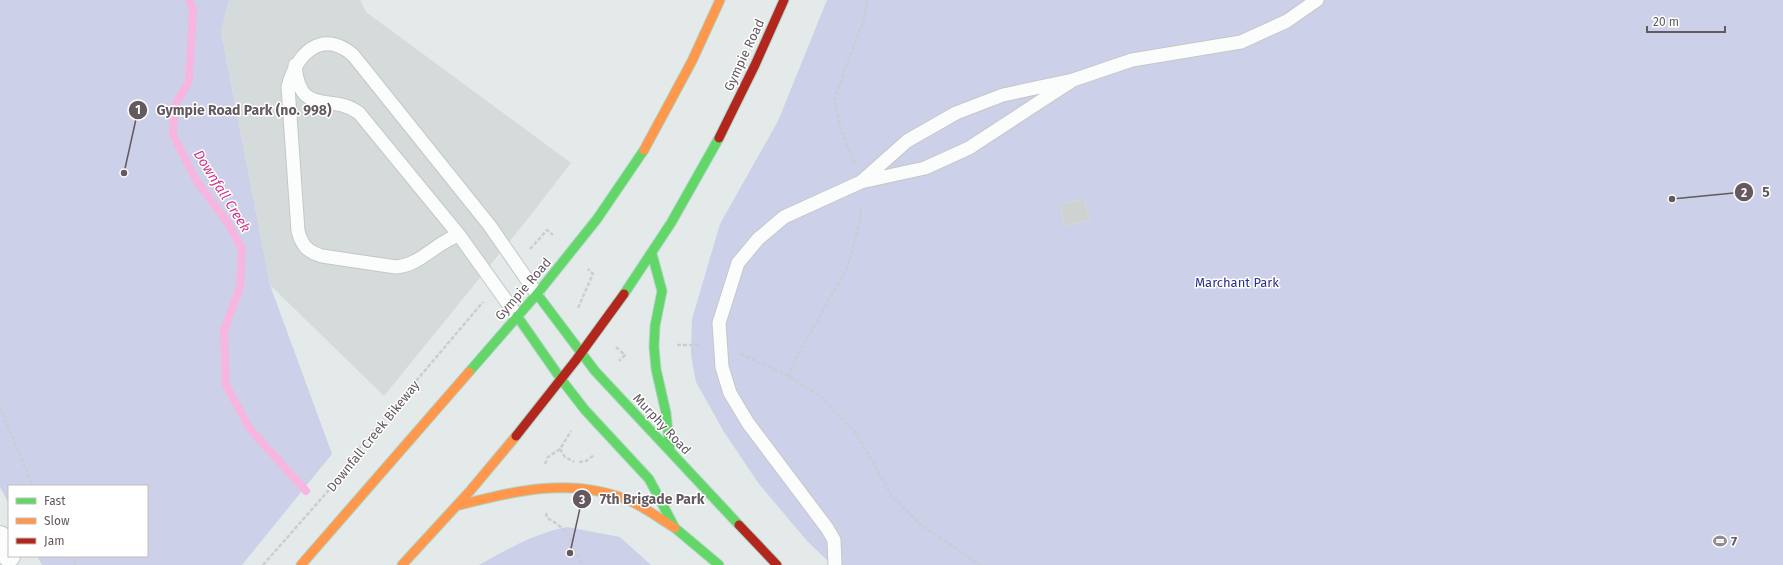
<svg xmlns="http://www.w3.org/2000/svg" width="1783" height="565" viewBox="0 0 1783 565" font-family="'Fira Sans',sans-serif">
	<rect width="100%" height="100%" fill="#e4eae9"/>
	<!-- industrial -->
	<path fill="#d5dbda" d="M229 0H360L366 12 571 163 526 221 384 396 270 285 221 30Z"/>
	<!-- green -->
	<path fill="#ccd1e9" d="M0 0H229L221 31 270 285 332 454 242 565H42L37 556H147V486H9V504L0 487Z
		M827 0H1783V565H832L807 541 759 484 724 432 696 382 691 355 692 319 720 224 778 121Z
		M567 527 620 537 651 565H479C508 549 535 533 567 527Z"/>
	<g fill="none" stroke-linecap="round" stroke-linejoin="round">
		<!-- stream -->
		<path stroke="#f7b6df" stroke-width="8" d="M189 0 193 9 189 81 174 107 173 135 196 180 228 223 242 249 240 287 224 330 226 385 250 429 306 491"/>
	</g>
	<!-- building -->
	<path fill="#ced2d0" stroke="#d3dad7" d="M1084 199 1090 220 1065 226 1060 205Z"/>
	<g fill="none" stroke-linecap="round" stroke-linejoin="round">
		<!-- lane casing -->
		<g stroke="#c6c6c7" stroke-width="15">
			<path id="lane" d="M295 65C300 119 331 92 359 113L459 235 517 316
				M862 181 907 141 956 113 1003 95 1073 80 1132 60 1241 42 1287 21 1317 0
				M459 235C436 242 421 265 396 267L322 256C308 252 302 246 298 231L288 87C296 54 322 28 353 55L490 226 537 294
				M835 565 834 540 827 528 748 423 730 393 722 367 719 323 738 263 758 239 784 217 861 182 925 168 969 148 1073 80"/>
		</g>
		<!-- street casing -->
		<g stroke="#c6c6c7" stroke-width="24">
			<path id="street" d="M0 537 9 556"/>
		</g>
		<!-- fast casing -->
		<g stroke="#afd5c8" stroke-width="11">
			<path id="fast" d="M652 254 662 291 655 326 654 347 656 369 666 413 670 451
				M537 294 595 371 739 525
				M624 294 671 223 719 138
				M517 316 561 379 585 410 649 479 675 528 719 565
				M469 372 537 294 597 219 644 150"/>
		</g>
		<!-- slow casing -->
		<g stroke="#afd5c8" stroke-width="11">
			<path id="slow" d="M644 150 692 61 720 0
				M456 506C513 491 573 476 630 501 646 508 660 519 675 528
				M301 565 469 372
				M402 565 470 491 516 436"/>
		</g>
		<!-- jam casing -->
		<g stroke="#afd5c8" stroke-width="11">
			<path id="jam" d="M719 138 755 65 784 0
				M516 436 576 360 624 294
				M739 525 777 565"/>
		</g>
		<!-- path -->
		<path stroke="#cdccd4" stroke-width="2.5" stroke-dasharray="4 2" stroke-linecap="butt" d="M854 163 840 127 834 99 864 19 867 0
			M530 249 547 230 553 235
			M578 308 593 274 588 269
			M677 345H700
			M616 347 625 355 619 361
			M741 354 789 376 822 398 855 432 892 496 920 524 980 565
			M789 376 797 356 847 268 860 222 861 205
			M0 408 33 486
			M560 449 565 457 574 462
			M579 462 586 461 594 455
			M545 464 548 457 560 449 571 431
			M546 513 547 518C576 533 567 545 584 565
			M71 556 76 565
			M263 565 343 474 355 453 483 302"/>
		<!-- lane -->
		<use href="#lane" stroke="#fbfcfc" stroke-width="13"/>
		<!-- street -->
		<use href="#street" stroke="#fbfcfc" stroke-width="22"/>
		<!-- fast -->
		<use href="#fast" stroke="#63d668" stroke-width="9"/>
		<!-- slow -->
		<use href="#slow" stroke="#ff974d" stroke-width="9"/>
		<!-- jam -->
		<use href="#jam" stroke="#b3261e" stroke-width="9"/>
	</g>
	<!-- icons -->
	<defs>
		<g id="stadium-bare" transform="scale(1.08)"><path d="M0-5a6.5 5 0 1 0 0 10a6.5 5 0 1 0 0-10ZM-3.5-1.8h7v3.6h-7Z" fill="#908c8f" stroke="#fff" stroke-width="2.5" paint-order="stroke"/></g>
	</defs>
	<g fill-rule="evenodd">
		<use href="#stadium-bare" x="1720" y="541"/>
	</g>
	<g text-anchor="middle" dominant-baseline="central" stroke-width="3" stroke-linejoin="round" paint-order="stroke">
		<!-- street labels -->
		<g font-size="13" fill="#63595e" stroke="#fff">
			<text transform="translate(744 55) rotate(-65)">Gympie Road</text>
			<text transform="translate(523 289) rotate(-49)">Gympie Road</text>
			<text transform="translate(662 424) rotate(47)">Murphy Road</text>
			<text transform="translate(373 436) rotate(-51)">Downfall Creek Bikeway</text>
		</g>
		<!-- park labels -->
		<g font-size="13" fill="#2d2e8e" stroke="#fff">
			<text x="1237" y="282">Marchant Park</text>
		</g>
		<!-- poi labels -->
		<g font-size="13" font-weight="bold" fill="#63595e" stroke="#fff" text-anchor="start">
			<text x="1731" y="541">7</text>
		</g>
		<!-- water labels -->
		<g font-size="14" font-style="italic" fill="#cf358a" stroke="#fff">
			<text transform="translate(222 191) rotate(58)">Downfall Creek</text>
		</g>
	</g>
	<!-- callouts -->
	<path fill="none" stroke="#63595e" stroke-width="1.5" d="M124 173L138 110M1672 199L1744 192M570 553L582 499"/>
	<g fill="#63595e" stroke="#fff" stroke-width="1.5">
		<circle cx="124" cy="173" r="4"/>
		<circle cx="1672" cy="199" r="4"/>
		<circle cx="570" cy="553" r="4"/>
		<circle cx="138" cy="110" r="10"/>
		<circle cx="1744" cy="192" r="10"/>
		<circle cx="582" cy="499" r="10"/>
	</g>
	<g font-size="12" text-anchor="middle" font-weight="bold" fill="#fff">
		<text x="138" y="114">1</text>
		<text x="1744" y="197">2</text>
		<text x="582" y="504">3</text>
	</g>
	<g font-size="14" text-anchor="middle" font-weight="bold" fill="#63595e" stroke="#fff" stroke-width="3" stroke-linejoin="round" paint-order="stroke">
		<text x="244" y="115">Gympie Road Park (no. 998)</text>
		<text x="1766" y="197">5</text>
		<text x="652" y="504">7th Brigade Park</text>
	</g>
	<!-- legend -->
	<rect x="8" y="485" width="140" height="72" fill="#ffffff" stroke="#c1bdbf"/>
	<rect x="16" y="498" width="20" height="6" fill="#63d668" stroke="#c1bdbf"/>
	<text x="44" y="505" font-size="12" fill="#63595e">Fast</text>
	<rect x="16" y="518" width="20" height="6" fill="#ff974d" stroke="#c1bdbf"/>
	<text x="44" y="525" font-size="12" fill="#63595e">Slow</text>
	<rect x="16" y="538" width="20" height="6" fill="#b3261e" stroke="#c1bdbf"/>
	<text x="44" y="545" font-size="12" fill="#63595e">Jam</text>
	<!-- scale -->
	<path d="M1647 26v6h78v-6" fill="none" stroke="#63595e" stroke-width="2"/>
	<text x="1653" y="26" font-size="12" fill="#63595e" stroke="#ffffff" stroke-width="3" paint-order="stroke">20 m</text>
</svg>
